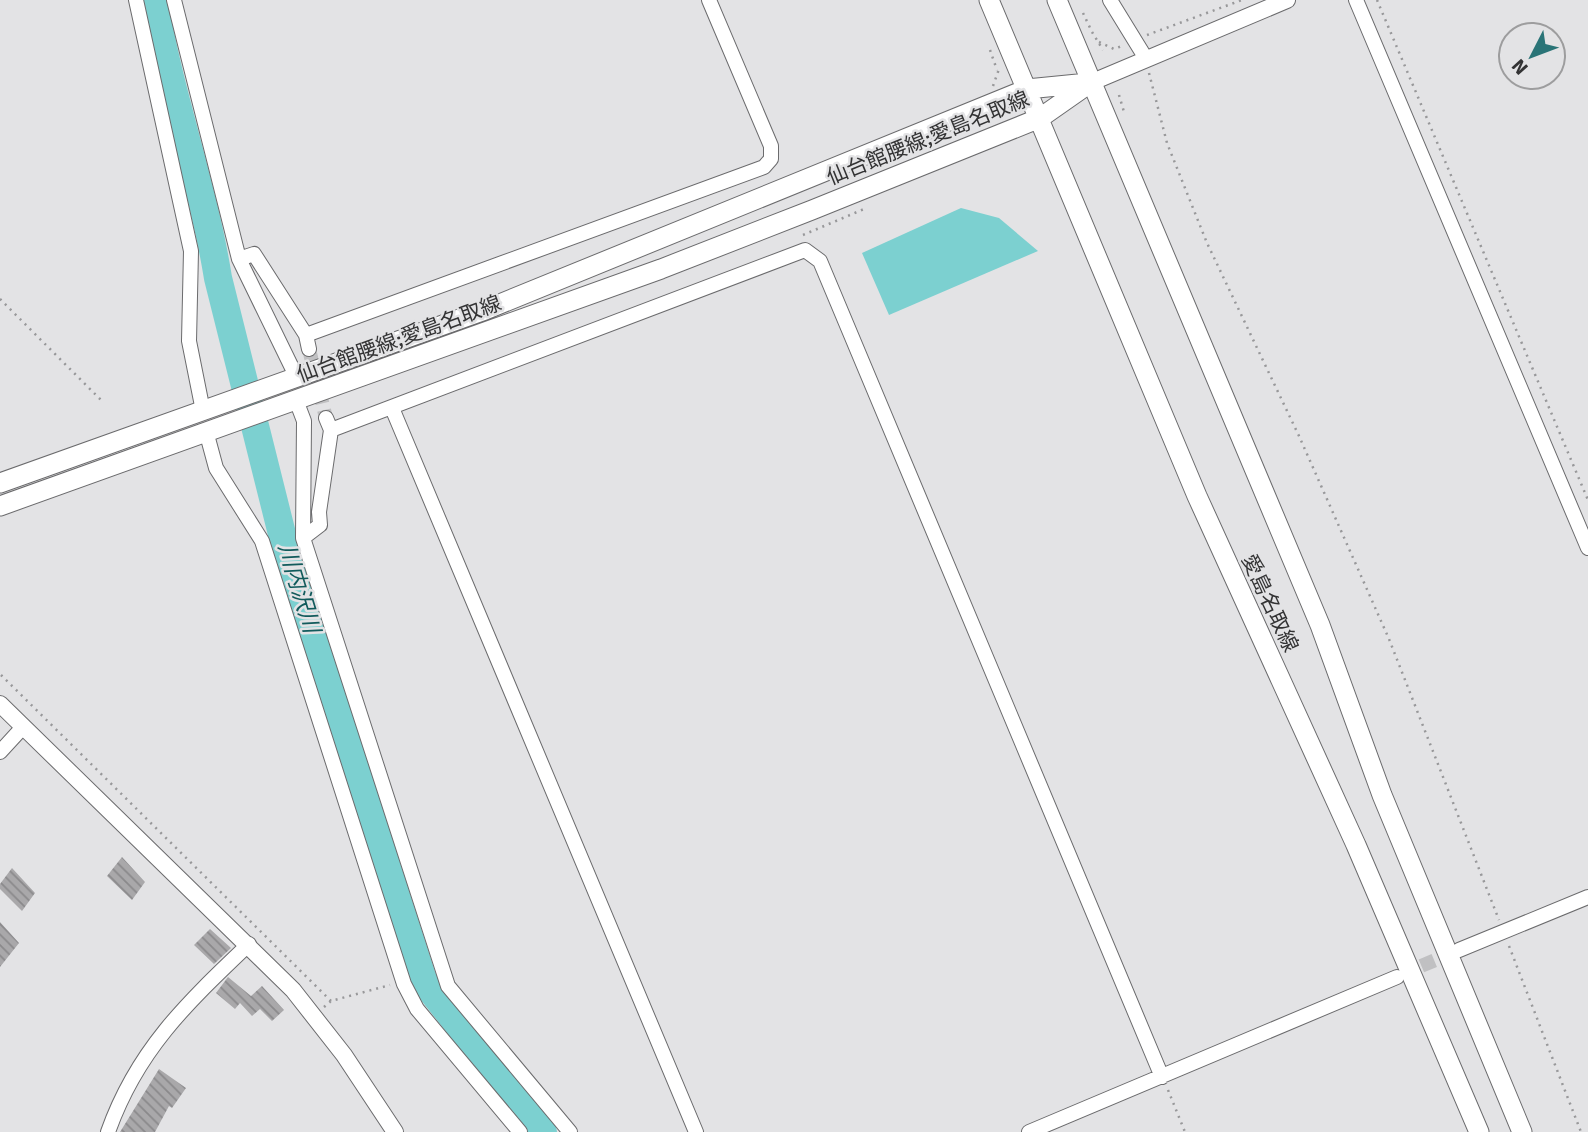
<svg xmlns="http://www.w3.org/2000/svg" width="1588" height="1132" viewBox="0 0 1588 1132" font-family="Signika,'Noto Sans JP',sans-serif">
	<defs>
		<pattern id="building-back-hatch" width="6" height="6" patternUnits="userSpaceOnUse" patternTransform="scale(1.75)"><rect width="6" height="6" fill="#a9a8aa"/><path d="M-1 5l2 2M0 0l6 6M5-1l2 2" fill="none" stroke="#8a898b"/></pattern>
	</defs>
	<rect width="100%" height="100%" fill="#e3e3e5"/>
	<!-- water -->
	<path fill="#7cd0d0" d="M961 208 999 218 1038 251 889 315 862 253Z"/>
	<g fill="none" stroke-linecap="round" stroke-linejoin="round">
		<!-- river -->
		<path stroke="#7cd0d0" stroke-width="28" d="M154 0C169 94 203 184 218 278L287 554 423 980 543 1132"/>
	</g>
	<!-- building -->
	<path fill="url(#building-back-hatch)" d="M122 857 145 882 132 900 107 876Z
		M12 868 35 893 22 911 0 889V884Z
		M0 922 19 943 0 967Z
		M210 929 231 948 214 964 194 945Z
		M228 977 251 996 262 986 284 1010 272 1021 260 1009 252 1016 240 1003 235 1009 216 993Z
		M159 1069 186 1088 172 1108 169 1106 155 1132H120Z"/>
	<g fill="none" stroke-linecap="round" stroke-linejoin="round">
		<!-- minor-tunnel -->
		<path stroke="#c0c0c2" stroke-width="14" stroke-dasharray="14 7" stroke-linecap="butt" d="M309 349 326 418
			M1402 974 1457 951"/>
		<!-- minor casing -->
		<g stroke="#6b6b6d" stroke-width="16">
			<path id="minor" d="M136 0 191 251 189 341 203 411
				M174 0 239 259 297 378
				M1110 0 1145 57
				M1356 0 1588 548
				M239 259 254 254 306 335 309 349
				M306 335 764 167 771 159V146L709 0
				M296 400 304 421 303 538 448 986 570 1132
				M392 408 696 1132
				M331 430 805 250 820 261 1162 1077
				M206 431 216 468 262 541 404 984 417 1009 520 1132
				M303 538 320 525 319 512 331 430 326 418
				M0 752 23 727
				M1459 950 1588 897
				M108 1132C137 1050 187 1003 249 944
				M1029 1132 1397 977"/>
		</g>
		<!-- tertiary casing -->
		<g stroke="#6b6b6d" stroke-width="18">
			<path id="tertiary" d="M1090 83 1287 0
				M0 704 293 990 344 1055 395 1132"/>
		</g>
		<!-- secondary casing -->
		<g stroke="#6b6b6d" stroke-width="21">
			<path id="secondary" d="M989 0 1197 496 1356 845 1479 1132
				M1057 0 1320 625 1382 795 1522 1132
				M0 483 485 310 1027 89 1088 83
				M0 506 661 269 812 210 1040 118 1090 83"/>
		</g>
		<!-- path -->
		<path stroke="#98989a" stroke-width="2.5" stroke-dasharray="2 5" stroke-linecap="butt" d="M1377 0 1588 500
			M1083 13 1092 32
			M1092 32 1103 50
			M1147 35 1242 0
			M1099 42 1114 49 1122 46
			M990 50 997 70
			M1149 73 1167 143 1207 243 1299 436 1389 639 1499 920
			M993 86 999 69
			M1119 95 1124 112
			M803 235 864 209
			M0 299 103 402
			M1 675 331 1001
			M1509 946 1581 1132
			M324 1007 331 1001 390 985
			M1168 1090 1185 1132"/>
		<!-- minor -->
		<use href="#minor" stroke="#fff" stroke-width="14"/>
		<!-- tertiary -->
		<use href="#tertiary" stroke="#fff" stroke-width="16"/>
		<!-- secondary -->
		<use href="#secondary" stroke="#fff" stroke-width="19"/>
	</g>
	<g text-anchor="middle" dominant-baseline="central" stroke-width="5" stroke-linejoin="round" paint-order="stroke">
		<!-- street labels -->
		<g font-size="21" fill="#333334" stroke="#e3e3e5">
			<text transform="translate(928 138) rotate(-22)">仙台館腰線;愛島名取線</text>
			<text transform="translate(399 339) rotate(-20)">仙台館腰線;愛島名取線</text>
			<text transform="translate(1270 603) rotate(65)">愛島名取線</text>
		</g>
		<!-- water labels -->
		<g font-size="23" font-style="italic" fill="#125b5c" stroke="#e3e3e5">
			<text transform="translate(299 588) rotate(73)">川内沢川</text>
		</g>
	</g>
	<!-- north arrow -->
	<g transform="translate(1532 56) rotate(228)"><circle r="33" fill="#e3e3e5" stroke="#9d9d9e" stroke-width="2"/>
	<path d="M0-5L12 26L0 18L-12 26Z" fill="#2a7477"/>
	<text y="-10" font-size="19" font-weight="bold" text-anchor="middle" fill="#333334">N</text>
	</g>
</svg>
